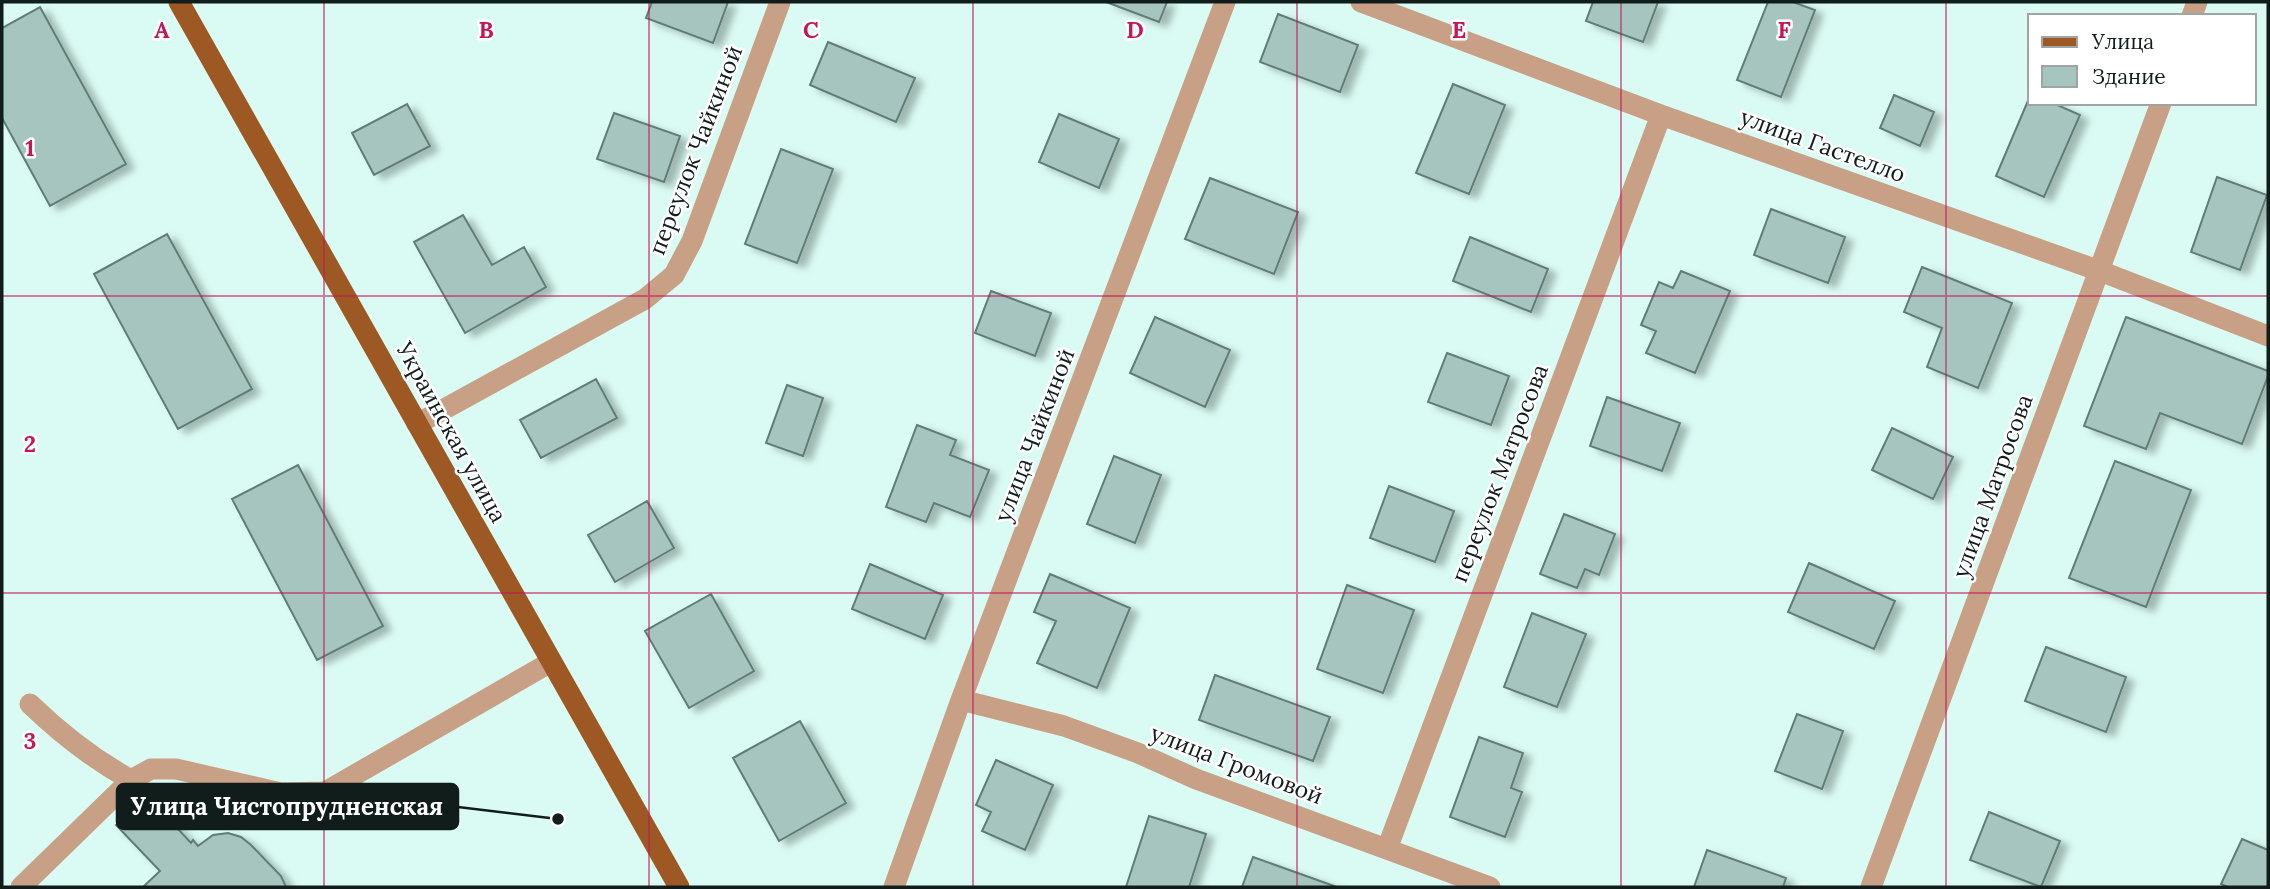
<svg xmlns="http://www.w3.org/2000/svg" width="2270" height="889" viewBox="0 0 2270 889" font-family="Lora,serif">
	<defs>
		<filter id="shadow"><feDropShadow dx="8" dy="4.5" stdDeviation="3.5" flood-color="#0004"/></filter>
	</defs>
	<rect width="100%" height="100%" fill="#dafbf3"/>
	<!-- building -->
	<path fill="#a7c5bf" stroke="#607c76" stroke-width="2" filter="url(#shadow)" d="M652 2H728L713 43 646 18Z
		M1106 2H1167L1159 22Z
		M1593 2H1658L1643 42 1586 21Z
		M1768 2H1793L1815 10 1781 97 1737 80Z
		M40 7 126 164 50 206 2 118V28Z
		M1278 14 1358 45 1340 92 1260 62Z
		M828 42 915 78 896 122 810 85Z
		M1453 84 1505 105 1469 194 1416 173Z
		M1894 95 1934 112 1920 146 1880 128Z
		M2030 96V103H2053L2080 115 2044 197 1996 176Z
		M407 104 430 146 374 175 352 133Z
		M614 113 680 136 664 182 597 159Z
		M1059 114 1119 139 1099 188 1039 162Z
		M781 149 833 169 797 263 745 244Z
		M2217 177 2267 195 2240 270 2191 252Z
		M1210 178 1298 212 1274 274 1185 239Z
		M1771 209 1845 237 1828 283 1754 255Z
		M463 215 492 265 524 247 546 287 465 333 414 242Z
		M167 234 252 389 178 429 94 274Z
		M1470 237 1548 269 1531 312 1453 281Z
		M1922 267 2012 303 1978 388 1927 367 1942 328 1904 312Z
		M1681 271 1730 291 1695 373 1646 353 1656 331 1641 325 1659 282 1673 288Z
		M991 291 1051 313 1035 356 975 333Z
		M1155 317 1230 350 1205 407 1130 373Z
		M2126 317 2268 371V376L2242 444 2160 413 2146 449 2084 426Z
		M1447 353 1509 376 1491 425 1428 402Z
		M596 379 617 418 541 458 520 420Z
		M787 385 823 398 803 456 766 443Z
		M1607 397 1680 423 1662 471 1590 446Z
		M917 425 956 440 950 455 989 470 970 517 934 503 926 522 886 507Z
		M1892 428 1953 457 1933 499 1872 470Z
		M1114 456 1161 475 1135 543 1087 524Z
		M2115 461 2191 490 2146 607 2069 578Z
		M298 465 383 626 317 660 232 499Z
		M1389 486 1454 511 1435 562 1370 538Z
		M647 501 674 548 615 582 588 535Z
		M1564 514 1615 534 1599 575 1585 569 1577 588 1540 574Z
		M1809 563 1895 601 1874 649 1788 612Z
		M870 564 943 595 925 639 852 609Z
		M1050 574 1130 608 1097 688 1037 663 1056 621 1034 612Z
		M1347 585 1414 610 1383 693 1317 669Z
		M711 594 754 671 689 708 645 631Z
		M1532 613 1586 634 1557 707 1504 687Z
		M2046 647 2126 677 2106 732 2025 701Z
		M1215 675 1330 717 1313 761 1199 720Z
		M1797 714 1843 731 1822 789 1775 771Z
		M800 721 846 803 779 841 733 758Z
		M1479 737 1523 753 1511 788 1522 792 1505 837 1450 817Z
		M996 760 1053 785 1025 850 982 831 991 812 976 805Z
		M147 796 191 843 193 840 198 846 213 835 228 833 241 837 251 845 281 876 286 887H143L160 871 116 825Z
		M1989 812 2060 841 2041 887 1970 860Z
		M1149 816 1206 834 1189 887H1126Z
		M2242 839 2268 850V887H2228L2221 884Z
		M1707 850 1786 878 1783 887H1694Z
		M1253 857 1334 886 1333 887H1242Z"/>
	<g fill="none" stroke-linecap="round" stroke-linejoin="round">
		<!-- minor -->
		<path stroke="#c8a086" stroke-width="21" d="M1361 2 1661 115 2100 271 2268 336
			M2192 16 2197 2
			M417 424 645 299 674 275 692 241 780 2
			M961 700 1064 726 1138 753 1196 779 1490 887
			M30 704C61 734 93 759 131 780L151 769H176L281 793 325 792 551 662
			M1387 849 1661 115
			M21 887 131 780
			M894 887 961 700 1225 2
			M1871 887 2161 103"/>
		<!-- major -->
		<path stroke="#9e5824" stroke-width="21" d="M179 2 679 887"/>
	</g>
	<!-- grid -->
	<path fill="none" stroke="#c2185b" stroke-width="2" stroke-opacity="0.55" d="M324 2V887M649 2V887M973 2V887M1297 2V887M1621 2V887M1946 2V887M2 296H2268M2 593H2268"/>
	<g text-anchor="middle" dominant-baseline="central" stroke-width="5" stroke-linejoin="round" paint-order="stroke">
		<!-- street labels -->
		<g font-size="23" fill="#111d1a" stroke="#fff">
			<text transform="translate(1823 145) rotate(20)">улица Гастелло</text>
			<text transform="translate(695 150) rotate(-69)">переулок Чайкиной</text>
			<text transform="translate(452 432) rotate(61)">Украинская улица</text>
			<text transform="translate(1034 435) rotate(-69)">улица Чайкиной</text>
			<text transform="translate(1499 473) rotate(-69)">переулок Матросова</text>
			<text transform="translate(1992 486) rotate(-70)">улица Матросова</text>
			<text transform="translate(1237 764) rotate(21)">улица Громовой</text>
		</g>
	</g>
	<g font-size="23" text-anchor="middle" font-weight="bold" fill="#c2185b" stroke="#fff" stroke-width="5" stroke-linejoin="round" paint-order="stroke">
		<text x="162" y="38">A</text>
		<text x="486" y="38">B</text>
		<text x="811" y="38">C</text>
		<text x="1135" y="38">D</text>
		<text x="1459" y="38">E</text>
		<text x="1784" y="38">F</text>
		<text x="30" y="156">1</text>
		<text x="30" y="452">2</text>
		<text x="30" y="749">3</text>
	</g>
	<!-- callouts -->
	<path fill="none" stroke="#111d1a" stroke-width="2.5" d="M558 819L458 807"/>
	<circle fill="#111d1a" stroke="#fff" stroke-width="2.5" cx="558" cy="819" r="7"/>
	<rect fill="#111d1a" stroke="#111d1a" stroke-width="2.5" x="117" y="784" width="341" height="45" rx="7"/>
	<g font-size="24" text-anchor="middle" font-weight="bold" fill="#fff">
		<text x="287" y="815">Улица Чистопрудненская</text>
	</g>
	<!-- border -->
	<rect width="2270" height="889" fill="none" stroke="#111d1a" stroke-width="7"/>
	<!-- legend -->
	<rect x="2028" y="14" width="228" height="91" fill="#ffffff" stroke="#a0a5a3" stroke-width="2"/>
	<rect x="2042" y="37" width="35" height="10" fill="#9e5824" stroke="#a0a5a3" stroke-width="2"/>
	<text x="2092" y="49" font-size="21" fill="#111d1a">Улица</text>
	<rect x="2042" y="66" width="35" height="21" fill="#a7c5bf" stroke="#a0a5a3" stroke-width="2"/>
	<text x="2092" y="84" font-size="21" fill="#111d1a">Здание</text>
</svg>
